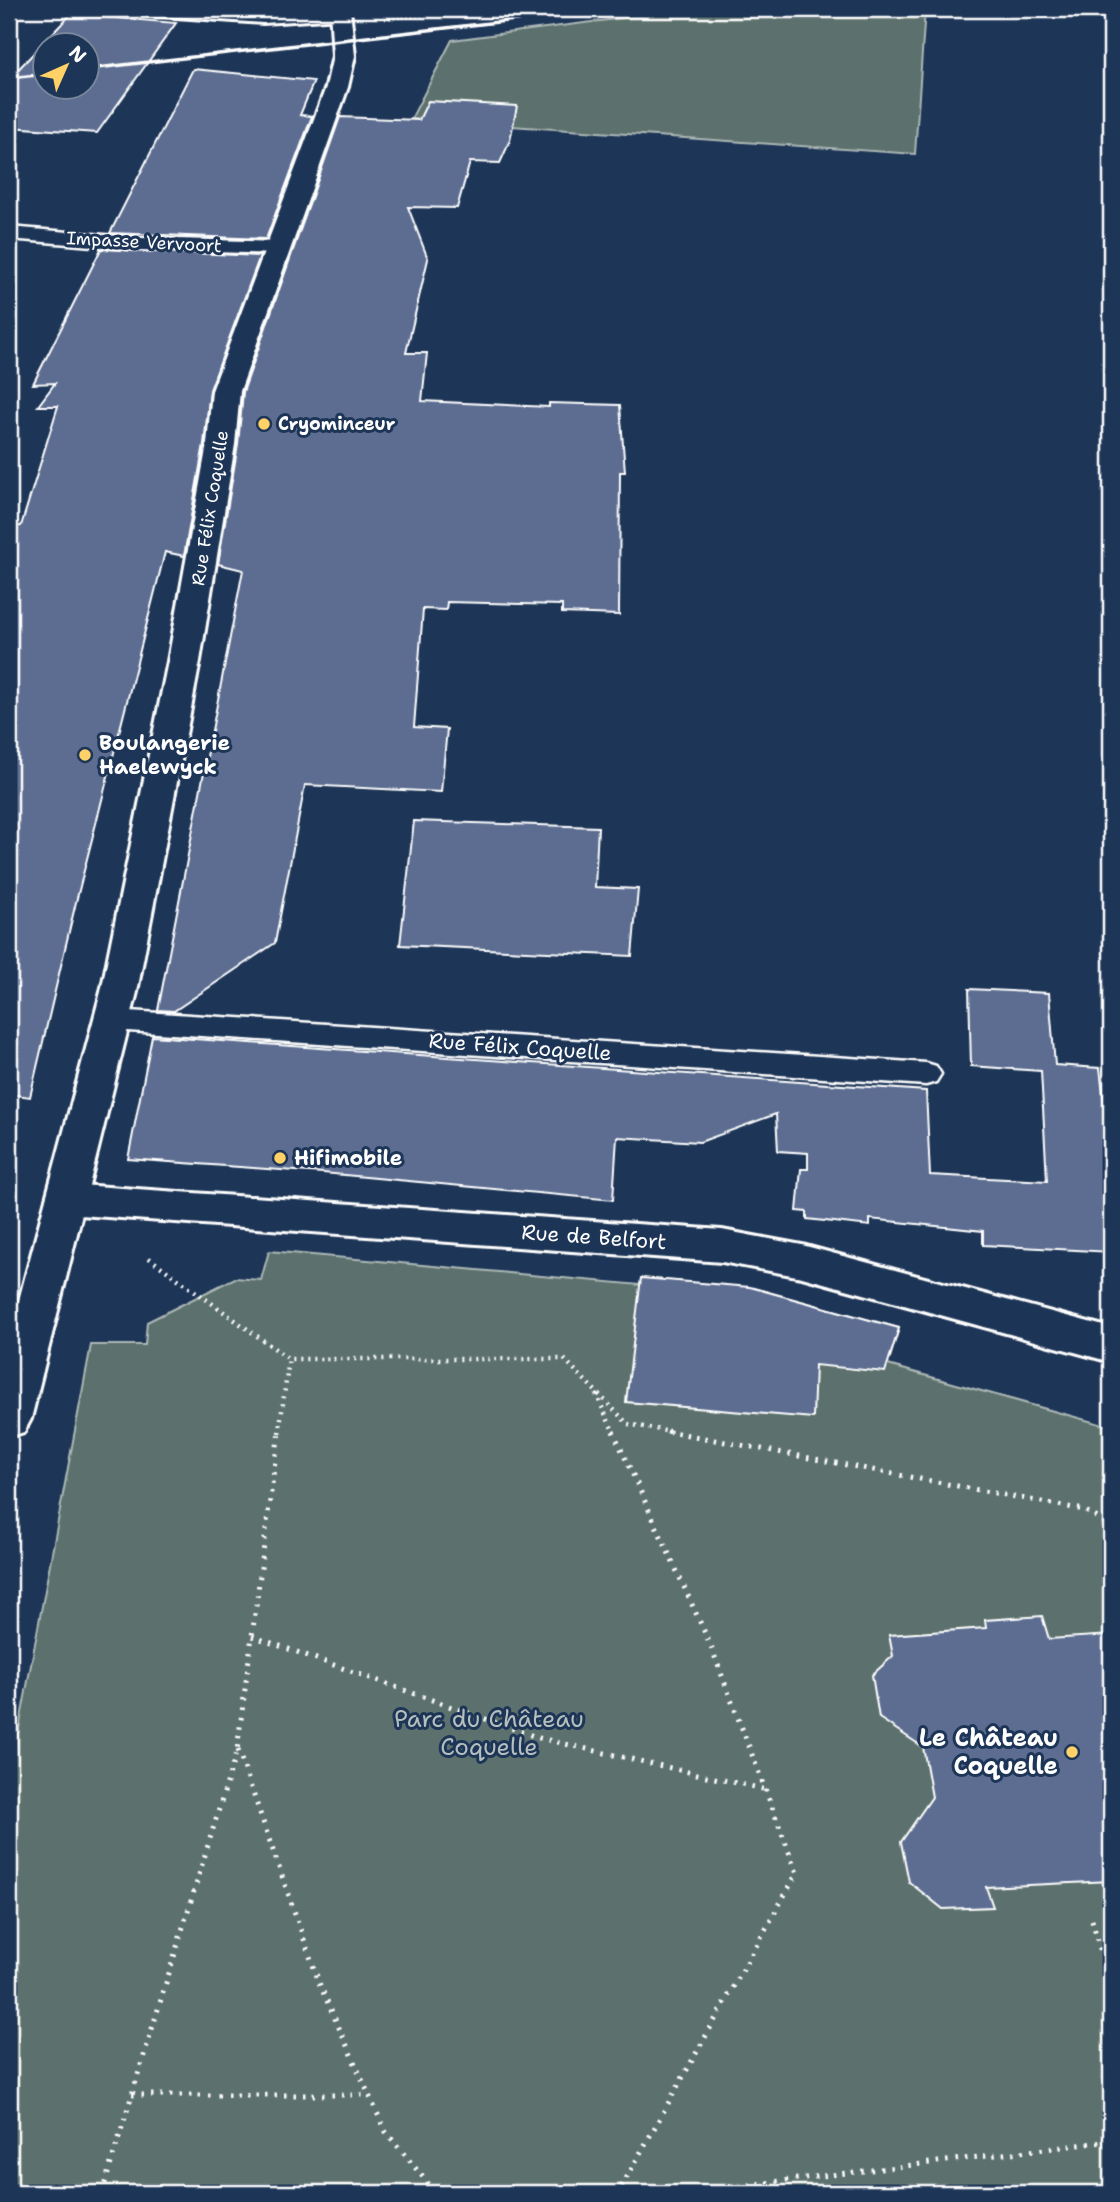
<svg xmlns="http://www.w3.org/2000/svg" width="1120" height="2202" viewBox="0 0 1120 2202" font-family="'Shantell Sans',sans-serif">
	<rect width="100%" height="100%" fill="#1d3557"/>
	<filter id="ink" filterUnits="userSpaceOnUse"><feTurbulence type="fractalNoise" baseFrequency=".0143" numOctaves="2"/><feDisplacementMap in="SourceGraphic" scale="14" xChannelSelector="R" yChannelSelector="G"/><feConvolveMatrix kernelMatrix="1 2 1 2 8 2 1 2 1" color-interpolation-filters="sRGB"/></filter>
	<g filter="url(#ink)">
		<!-- green -->
		<path fill="#5b716d" stroke="#adb8b6" stroke-width="2" d="M694 9H925L915 154 411 119 452 40Z
			M269 1251 640 1285 641 1278 753 1288 899 1328 888 1365 1111 1427V2193H9V1782L91 1345H145L147 1322 235 1278 261 1280Z"/>
		<!-- building -->
		<path fill="#5b6d91" stroke="#fff" stroke-width="2" fill-rule="evenodd" d="M71 14 176 23 97 133 9 127V79ZM46 46H88V88H46Z
			M193 69 314 81 300 115 312 116 266 239 110 233Z
			M428 101 517 106 510 141 500 163 470 162 457 208 408 207 428 259 406 353H427L422 401 549 407V403L620 405 625 472H620L619 615 562 613V605L447 602 446 610 423 609 414 727 447 729 441 792 305 785 275 943 174 1011 158 1010 243 570 218 564 238 444 243 392 340 117 419 120Z
			M101 249 260 256 210 390 204 444 184 556 165 552 76 902 30 1097 9 1094V527L21 526 58 406H38L55 383 33 384Z
			M414 821 598 827 595 887 638 889 632 956 400 945Z
			M969 989 1049 993 1055 1065 1100 1068 1111 1159V1252L983 1245V1231L870 1219V1226L807 1219V1212L797 1211 801 1169H808V1153L778 1151 776 1114 700 1142 617 1137 613 1200 323 1173 128 1159 152 1036 926 1091 930 1175 1047 1181 1041 1071 971 1066Z
			M641 1278 750 1287 899 1328 885 1372 815 1365 813 1418 626 1402Z
			M1042 1616 1049 1639 1111 1635V1881L986 1887 993 1907 943 1909 909 1882 901 1842 932 1797 923 1747 879 1718 872 1675 893 1656 889 1635 986 1628 985 1620Z"/>
		<g fill="none" stroke-linecap="round" stroke-linejoin="round">
			<!-- lane casing -->
			<g stroke="#fff" stroke-width="5">
				<path id="lane" d="M9 227 140 238 279 242 289 248 279 254 140 250 9 239Z
					M113 1010 926 1063 936 1066 941 1074 936 1082 926 1085 113 1030 103 1027 99 1020 103 1013Z"/>
			</g>
			<!-- street casing -->
			<g stroke="#fff" stroke-width="6">
				<path id="street" d="M137 9H348L350 12 347 16 340 18 263 23 147 15 140 13Z
					M66 1184 722 1230 802 1245 1111 1328V1362L802 1277 722 1262 66 1214 52 1210 46 1199 52 1188Z"/>
			</g>
			<!-- secondary casing -->
			<g stroke="#fff" stroke-width="6">
				<path id="secondary" d="M330 9H350L355 56 348 87 240 391 235 444 200 661 137 992 31 1419 24 1432 9 1437V1338L101 992 168 661 207 444 212 391 326 87 333 56Z"/>
			</g>
			<!-- path-far2 -->
			<path stroke="#fff" stroke-width="2.5" stroke-dasharray="1 3.5" stroke-linecap="butt" d="M385 19 500 9"/>
			<!-- path-far1 -->
			<path stroke="#fff" stroke-width="4.5" stroke-dasharray="2 5" stroke-linecap="butt" d="M149 1258 289 1359H564L628 1424 676 1433
				M596 1394 614 1433
				M279 1433 289 1359"/>
			<!-- path -->
			<path stroke="#fff" stroke-width="5" stroke-dasharray="2.5 7" stroke-linecap="butt" d="M613 1431 710 1644 797 1873 618 2193
				M667 1431 1084 1510 1111 1526
				M252 1636 539 1738 763 1789
				M238 1750 320 1985 369 2095 386 2132 436 2193
				M1092 1920 1111 1988
				M132 2095H369
				M102 2193 237 1750 279 1431
				M682 2193 1111 2141"/>
			<!-- lane -->
			<use href="#lane" fill="#1d3557" fill-rule="evenodd"/>
			<!-- street -->
			<use href="#street" fill="#1d3557" fill-rule="evenodd"/>
			<!-- secondary -->
			<use href="#secondary" fill="#1d3557" fill-rule="evenodd"/>
			<!-- rail -->
			<path stroke="#fff" stroke-width="3.5" d="M88 69 611 9
				M9 78 46 74"/>
		</g>
	</g>
	<!-- markers -->
	<g fill="#ffd166" stroke="#1d3557" stroke-width="2.5">
		<circle cx="264" cy="424" r="7"/>
		<circle cx="85" cy="755" r="7"/>
		<circle cx="280" cy="1158" r="7"/>
		<circle cx="1072" cy="1752" r="7"/>
	</g>
	<g text-anchor="middle" dominant-baseline="central" stroke-width="6" stroke-linejoin="round" paint-order="stroke">
		<!-- far-street labels -->
		<g font-size="18" fill="#fff" stroke="#1d3557">
			<text transform="translate(144 242) rotate(3)">Impasse Vervoort</text>
			<text transform="translate(210 508) rotate(-81)">Rue Félix Coquelle</text>
		</g>
		<!-- far-poi labels -->
		<g font-size="18" font-weight="bold" fill="#fff" stroke="#1d3557" text-anchor="start">
			<text x="278" y="424">Cryominceur</text>
		</g>
		<!-- poi labels -->
		<g font-size="21" font-weight="bold" fill="#fff" stroke="#1d3557" text-anchor="start">
			<text x="99" y="743">Boulangerie<tspan x="99" dy="24">Haelewyck</tspan></text>
			<text x="294" y="1158">Hifimobile</text>
		</g>
		<!-- street labels -->
		<g font-size="21" fill="#fff" stroke="#1d3557">
			<text transform="translate(520 1047) rotate(4)">Rue Félix Coquelle</text>
			<text transform="translate(594 1237) rotate(4)">Rue de Belfort</text>
		</g>
		<!-- near-park labels -->
		<g font-size="24" fill="#b5bfbd" stroke="#1d3557">
			<text x="489" y="1719">Parc du Château<tspan x="489" dy="28">Coquelle</tspan></text>
		</g>
		<!-- near-poi labels -->
		<g font-size="24" font-weight="bold" fill="#fff" stroke="#1d3557" text-anchor="end">
			<text x="1058" y="1738">Le Château<tspan x="1058" dy="28">Coquelle</tspan></text>
		</g>
	</g>
	<!-- margin -->
	<rect width="1120" height="2202" fill="none" stroke="#1d3557" stroke-width="35"/>
	<rect x="18" y="18" width="1085" height="2167" fill="none" stroke="#fff" stroke-width="2.5" filter="url(#ink)"/>
	<!-- north arrow -->
	<g transform="translate(66 66) rotate(45)"><circle r="33" fill="#1d3557" stroke="#77869a" stroke-width="2"/>
	<path d="M0-5L12 26L0 18L-12 26Z" fill="#ffd166"/>
	<text y="-10" font-size="19" font-weight="bold" text-anchor="middle" fill="#ffffff">N</text>
	</g>
</svg>
